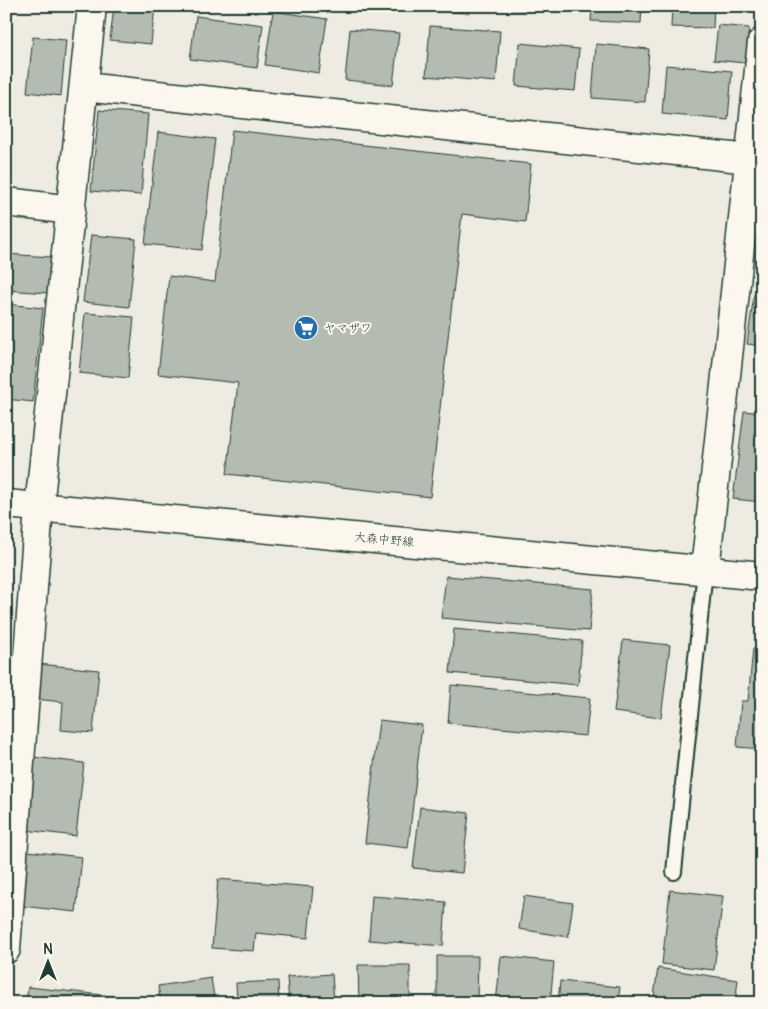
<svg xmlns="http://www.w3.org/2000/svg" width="768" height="1009" viewBox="0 0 768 1009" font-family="Pangolin,'Klee One',sans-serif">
	<rect width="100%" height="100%" fill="#eeece1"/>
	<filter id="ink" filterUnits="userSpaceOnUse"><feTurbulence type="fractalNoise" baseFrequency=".02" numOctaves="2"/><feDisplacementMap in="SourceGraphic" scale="10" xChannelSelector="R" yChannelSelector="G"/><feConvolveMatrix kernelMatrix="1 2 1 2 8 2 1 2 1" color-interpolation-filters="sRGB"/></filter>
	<g filter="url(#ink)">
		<!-- building -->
		<path fill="#b4bbb0" stroke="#1f3d34" d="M114 6H155L151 44 110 40Z
			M431 6H470L469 13 430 11Z
			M511 6H568V12L511 10Z
			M592 6H642L641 23 591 21Z
			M672 6H714L713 28 671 27Z
			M273 11 327 19 319 73 265 65Z
			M196 16 263 25 257 68 190 59Z
			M718 25 749 28 745 63 714 60Z
			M430 26 500 31 496 82 426 76Z
			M350 29 399 33 393 85 345 80Z
			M33 37 66 40 61 96 27 92Z
			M520 43 579 49 575 91 516 86Z
			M596 44 649 49 645 102 592 98Z
			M666 65 732 71 728 120 662 114Z
			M99 110 148 114 141 195 91 191Z
			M232 130 531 164 525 222 462 214 430 497 227 474 238 383 158 374 169 276 215 282Z
			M158 132 215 139 202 250 145 244Z
			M91 235 136 239 129 307 83 302Z
			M6 254 51 257 48 293 6 290Z
			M754 294 762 295V346L747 344Z
			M6 304 43 308 33 402 6 399Z
			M85 313 134 317 128 378 79 373Z
			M744 411 762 413V502L733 499Z
			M446 576 593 589 589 631 441 618Z
			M454 629 582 641 578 685 450 673Z
			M623 640 670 645 661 718 614 712Z
			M753 648 762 649V749L737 747 741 701H748Z
			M38 664 99 670 93 733 61 730 63 702 35 699Z
			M451 685 590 698 586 736 448 723Z
			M379 720 422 725 408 848 365 843Z
			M24 756 84 763 76 836 16 829Z
			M420 807 469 813 462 873 413 868Z
			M18 850 82 857 76 912 12 905Z
			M218 879 313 887 308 938 256 933 254 951 212 948Z
			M670 890 723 896 714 970 662 964Z
			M372 896 446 902 443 946 369 940Z
			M524 896 573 903 568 937 519 929Z
			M437 956H478L477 1003H437Z
			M501 956 554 962 550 1003H496Z
			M358 965H410V1003H359Z
			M658 968 738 980 735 1003H653Z
			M332 974 334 1003H289L287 977Z
			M211 978 215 1003H161L158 986Z
			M278 981 279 1003H237L236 983Z
			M560 981 620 987 618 1003H558Z
			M28 987 122 997 121 1003H26Z"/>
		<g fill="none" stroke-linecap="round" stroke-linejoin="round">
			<!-- service casing -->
			<g stroke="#1f3d34" stroke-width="18">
				<path id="service" d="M674 872 705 570"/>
			</g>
			<!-- minor casing -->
			<g stroke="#1f3d34" stroke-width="31">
				<path id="minor" d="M84 87 750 159
					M6 202 71 210
					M705 570 762 42
					M6 949 39 508 92 6"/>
			</g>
			<!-- secondary casing -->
			<g stroke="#1f3d34" stroke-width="31">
				<path id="secondary" d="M6 504 762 576"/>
			</g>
			<!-- service -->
			<use href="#service" stroke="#fbf7ec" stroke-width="14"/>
			<!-- minor -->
			<use href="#minor" stroke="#fbf7ec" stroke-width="28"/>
			<!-- secondary -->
			<use href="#secondary" stroke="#fbf7ec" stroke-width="28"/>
		</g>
	</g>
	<!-- icons -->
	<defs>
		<g id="supermarket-disc" transform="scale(1.25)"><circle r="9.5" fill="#1f6fb2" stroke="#fbf7ec"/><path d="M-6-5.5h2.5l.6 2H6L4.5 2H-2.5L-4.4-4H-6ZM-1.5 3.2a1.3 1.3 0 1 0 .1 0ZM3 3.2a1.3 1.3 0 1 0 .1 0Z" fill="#fff"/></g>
	</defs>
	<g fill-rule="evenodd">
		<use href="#supermarket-disc" x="306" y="328"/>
	</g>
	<g text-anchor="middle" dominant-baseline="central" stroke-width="4" stroke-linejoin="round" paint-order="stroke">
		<!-- poi labels -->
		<g font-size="12" fill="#1f3d34" stroke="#fbf7ec" text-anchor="start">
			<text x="324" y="328">ヤマザワ</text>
		</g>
		<!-- street labels -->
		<g font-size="12" fill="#1f3d34" stroke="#fbf7ec">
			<text transform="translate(384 540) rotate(5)">大森中野線</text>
		</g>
	</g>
	<!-- margin -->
	<rect width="768" height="1009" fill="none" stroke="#fbf7ec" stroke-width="25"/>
	<rect x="12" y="12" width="743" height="984" fill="none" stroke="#1f3d34" stroke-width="2" filter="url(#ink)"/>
	<!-- north arrow -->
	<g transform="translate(48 962)" stroke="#fbf7ec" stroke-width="4" paint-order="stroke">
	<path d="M0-4L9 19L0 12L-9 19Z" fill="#1f3d34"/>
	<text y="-8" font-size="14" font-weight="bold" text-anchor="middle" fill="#1f3d34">N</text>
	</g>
</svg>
